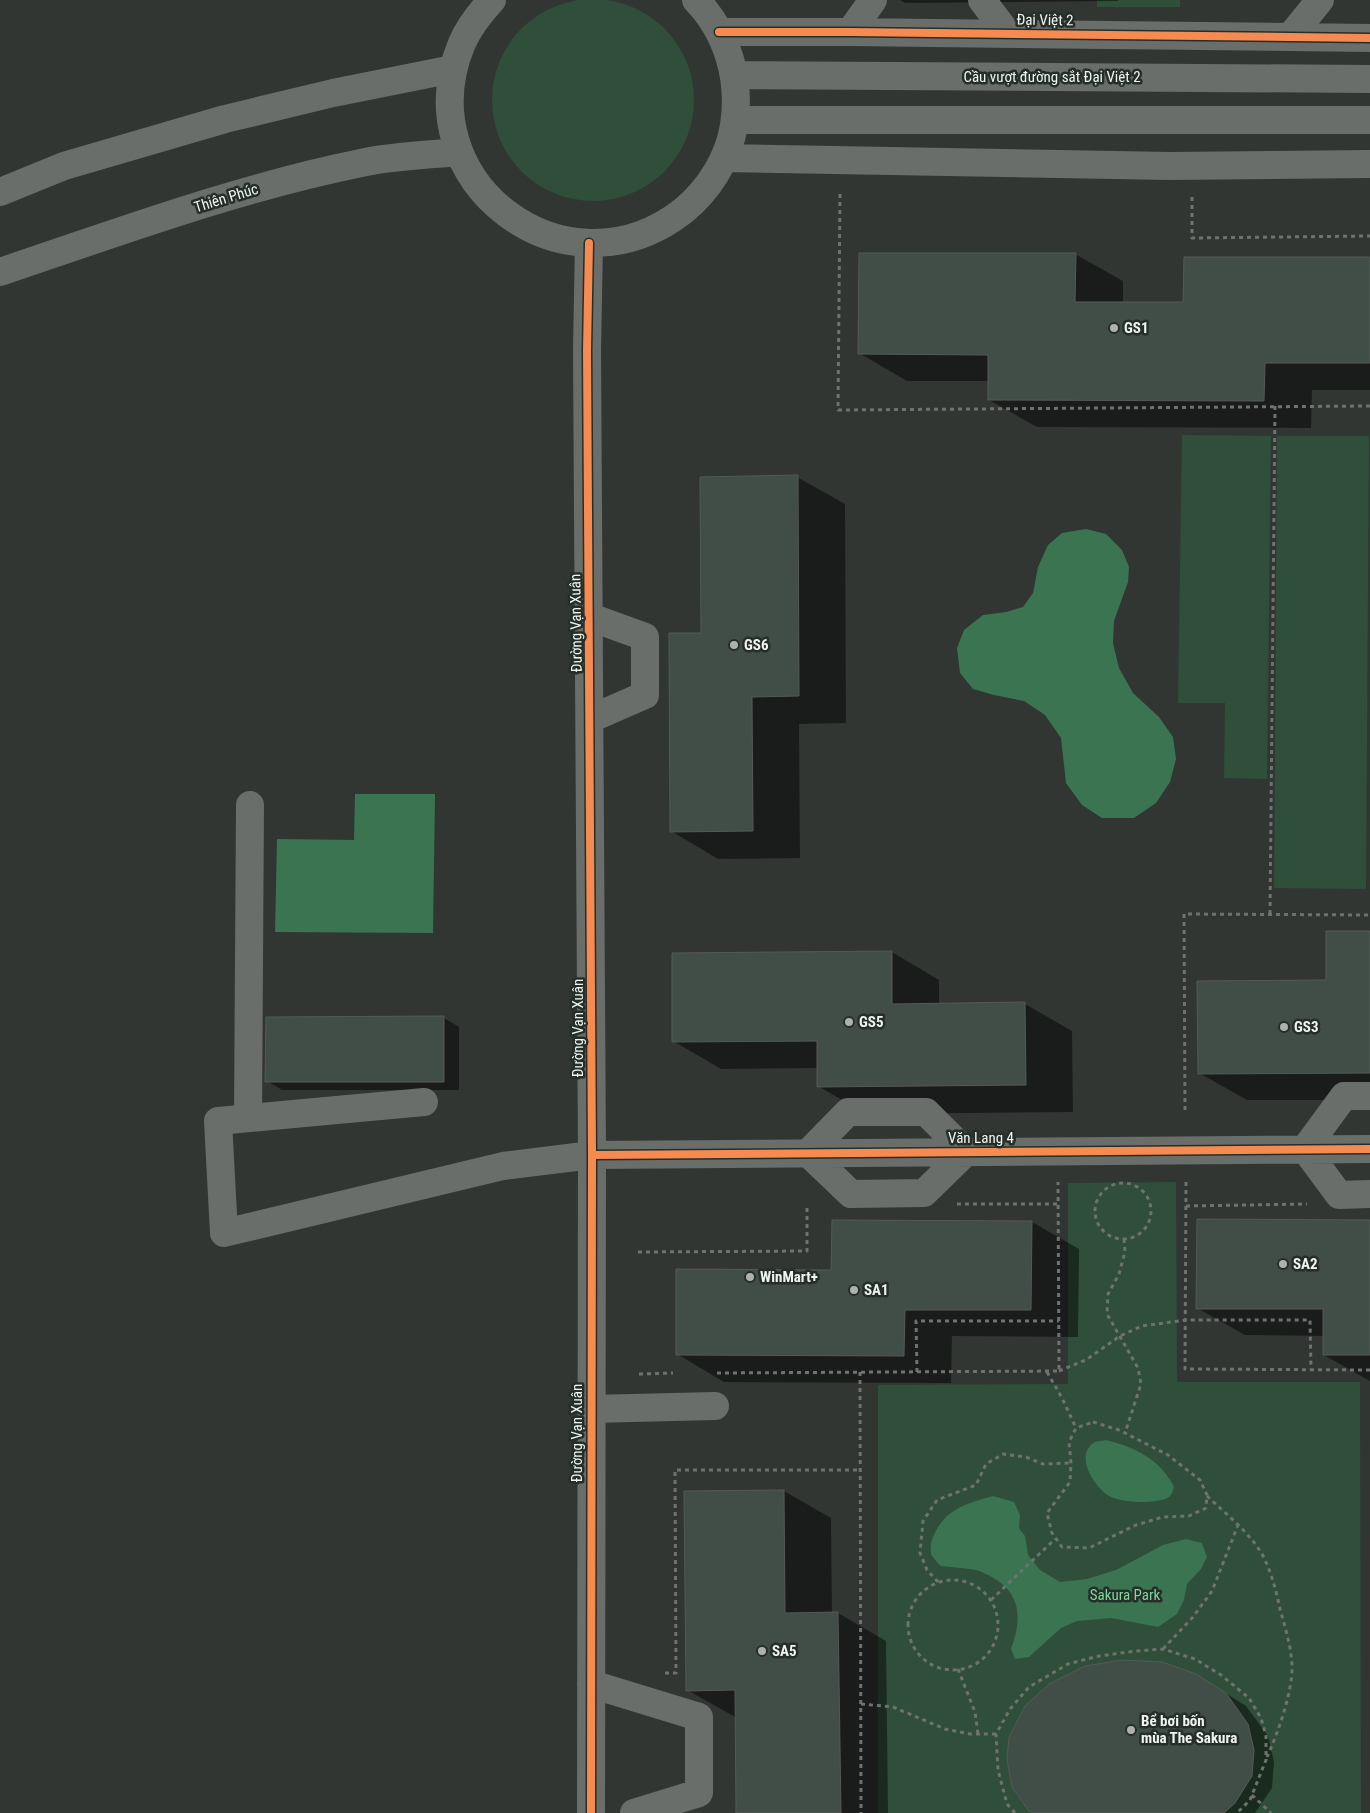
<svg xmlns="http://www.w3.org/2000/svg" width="1370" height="1813" viewBox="0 0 1370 1813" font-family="'Roboto Condensed',sans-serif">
	<rect width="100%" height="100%" fill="#323633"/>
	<!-- green -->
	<path fill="#2f4f3a" d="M492 100a101 101 0 1 1 202 0a101 101 0 1 1-202 0Z
		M1097 0H1180V7H1097Z
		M1182 435 1271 436 1267 779 1224 778 1225 703H1178Z
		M1277 436H1369L1366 889 1274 888Z
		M1176 1182 1177 1382H1360L1361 1813H878V1385L1068 1384V1183Z"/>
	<!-- water -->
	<path fill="#3a7451" d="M1086 529 1106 534 1122 550 1129 567 1128 582 1114 621 1113 643 1119 668 1133 693 1159 717 1173 737 1176 759 1170 782 1156 803 1134 818H1102L1082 805 1066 783 1061 738 1045 715 1024 701 994 695 973 689 960 673 957 648 964 630 983 615 1006 612 1023 607 1033 593 1038 567 1048 545 1062 533Z
		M355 794H435L433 933 275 932 277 839 354 840Z
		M1106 1440C1135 1447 1161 1460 1174 1487 1173 1490 1172 1495 1169 1497 1157 1505 1116 1503 1106 1494 1093 1484 1074 1454 1095 1442 1098 1441 1103 1441 1106 1440Z
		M993 1496 1014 1502 1020 1515 1019 1528 1025 1536 1028 1555 1040 1570 1060 1582 1087 1579 1116 1570 1163 1545 1186 1539 1202 1543 1207 1557 1201 1569 1187 1584 1184 1600 1177 1614 1158 1627 1111 1618 1077 1621 1061 1628 1029 1657 1015 1659 1011 1649C1022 1619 1022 1593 990 1576 985 1574 981 1571 976 1570 964 1568 952 1567 941 1566 938 1563 933 1558 931 1554 930 1548 931 1540 934 1535 945 1509 968 1503 993 1496Z"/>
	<!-- shadow -->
	<path fill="#0007" d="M900 0H1118V1L905 3Z
		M1075 254 1123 281V303H1185L1370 259V390H1312L1311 428 1037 427 989 400V381H907L859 353Z
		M797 477 845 504 846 723 799 724 800 858 718 859 671 831Z
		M1370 932V1100H1247L1199 1073 1327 981Z
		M892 952 939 980V1005L1025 1004 1072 1031 1073 1112 866 1114 818 1086V1068L721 1069 673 1041Z
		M444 1018 459 1027V1090H282L267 1081Z
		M1370 1221V1381L1324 1355V1336L1245 1335 1197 1308Z
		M1032 1222 1079 1249 1078 1337 952 1336 951 1383 724 1382 677 1354 832 1271Z
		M784 1491 831 1518 832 1614 838 1613 886 1641 888 1813H738L737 1718 687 1690Z
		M1216 1687 1246 1706 1268 1736 1274 1762 1272 1788 1255 1813H1035Z"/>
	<!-- building -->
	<path fill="#404e47" stroke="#565a57" d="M859 253H1076L1075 302H1183L1184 257H1370V363H1265L1264 401 988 400V355L858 354Z
		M798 475 799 696 752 697 753 831 670 832 669 633H701L700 477Z
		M1326 931H1370V1073L1198 1074 1197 981 1326 980Z
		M892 951V1004L1025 1002 1026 1085 817 1087V1041L672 1042V953Z
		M444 1016V1082H265L266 1017Z
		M1197 1219 1370 1220V1355H1323V1309H1196Z
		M832 1220 1032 1221 1031 1310H905L904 1356 676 1355V1269L831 1270Z
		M784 1490 785 1613 838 1612 841 1813H736L735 1690 686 1691 684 1491Z
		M1122 1660 1162 1662 1196 1674 1226 1693 1248 1724 1254 1750 1252 1776 1235 1803 1224 1813H1033L1028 1810 1012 1787 1007 1760 1009 1737 1025 1706 1049 1684 1085 1666Z"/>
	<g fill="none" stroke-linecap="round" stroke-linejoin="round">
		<!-- path -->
		<path stroke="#6f726f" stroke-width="3" stroke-dasharray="4 4" stroke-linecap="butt" d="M840 194 838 410 1370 406
			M1192 197V238L1370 236
			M1270 914 1275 406
			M1185 1110 1184 914 1370 915
			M1186 1182 1185 1369 1370 1370
			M1095 1211a28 28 0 1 1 56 0a28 28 0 1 1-56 0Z
			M957 1204H1058
			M1186 1206 1307 1204
			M1124 1239 1125 1252 1119 1274 1108 1294 1107 1314 1138 1368 1141 1384 1125 1433
			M638 1252 807 1251V1207
			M1059 1371 1086 1360 1120 1336 1142 1326 1186 1320H1310L1311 1370
			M860 1372 861 1813
			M917 1372 916 1321H1059
			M1047 1372 1062 1398 1076 1428
			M717 1373 1059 1371 1058 1182
			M639 1374 673 1373
			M1093 1422 1119 1430 1168 1455 1200 1480 1207 1495 1206 1508 1189 1516 1163 1517 1136 1525 1089 1548 1062 1547 1052 1533 1047 1513 1070 1482 1071 1463 1069 1442 1076 1428Z
			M1207 1496C1226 1514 1248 1531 1262 1554 1271 1571 1276 1590 1280 1609 1285 1627 1291 1646 1292 1665 1293 1691 1278 1733 1267 1757
			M908 1625a45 45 0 1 1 90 0a45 45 0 1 1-90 0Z
			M938 1582 927 1570 920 1553 923 1521 937 1500 976 1485 986 1464 1003 1454 1026 1457 1043 1464 1071 1463
			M991 1600 1055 1539
			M1163 1649 1193 1617 1212 1591 1238 1525
			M958 1669 975 1712 978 1734
			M665 1673H676L675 1470H861
			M861 1704 893 1707 945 1729 970 1734H996
			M1252 1795 1271 1813
			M1015 1813 1007 1804 998 1770 996 1734 1010 1709 1029 1687 1068 1664 1099 1656 1136 1651 1163 1649 1195 1659 1221 1675 1249 1698 1261 1718 1266 1736V1760L1250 1800 1237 1813"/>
		<!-- minor -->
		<path stroke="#6a6e6b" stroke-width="28" d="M492 0C480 13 469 27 462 43 404 181 565 303 683 211 709 190 729 158 734 125 741 80 728 33 696 0
			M982 0 1007 33
			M719 32H850L1370 38
			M850 32 873 0
			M1290 37 1320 0
			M735 75 1370 79
			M735 120H1370
			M724 158 1169 166 1370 164
			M0 192 64 166 225 119 333 93 453 69
			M589 243 587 350 592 1155 591 1813
			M0 272C119 232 238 188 361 163 393 156 427 155 459 152
			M590 617 645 637V695L590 719
			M1370 1096H1344L1305 1149 1339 1195 1370 1194
			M424 1102 218 1121 224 1233 503 1166 592 1155 1370 1149
			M848 1112H926L966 1152 924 1193 851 1194 808 1153Z
			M248 1118 250 805
			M591 1409 715 1406
			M591 1684 699 1717V1793L634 1813"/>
		<!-- cycleway casing -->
		<g stroke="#262e28" stroke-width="11">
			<path id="cycleway" d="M719 32H850L1370 38
				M589 243 587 350 592 1155 591 1813
				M592 1155 1370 1149"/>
		</g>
		<!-- cycleway -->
		<use href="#cycleway" stroke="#f68b52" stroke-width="8"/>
	</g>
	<!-- markers -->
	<g fill="#adb2ae" stroke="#262e28" stroke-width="2">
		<circle cx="1114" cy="328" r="5"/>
		<circle cx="734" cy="645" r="5"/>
		<circle cx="849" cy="1022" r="5"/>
		<circle cx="1284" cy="1027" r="5"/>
		<circle cx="1283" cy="1264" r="5"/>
		<circle cx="750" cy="1277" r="5"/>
		<circle cx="854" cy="1290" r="5"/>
		<circle cx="762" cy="1651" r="5"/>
		<circle cx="1131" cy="1730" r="5"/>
	</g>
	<g text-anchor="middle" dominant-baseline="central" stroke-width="5" stroke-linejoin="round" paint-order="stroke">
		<!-- street labels -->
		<g font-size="15" fill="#eff4f0" stroke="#262e28">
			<text transform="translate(1045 20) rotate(1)">Đại Việt 2</text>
			<text x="1052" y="77">Cầu vượt đường sắt Đại Việt 2</text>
			<text transform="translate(226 198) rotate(-17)">Thiên Phúc</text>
			<text transform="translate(576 623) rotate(-91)">Đường Vạn Xuân</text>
			<text transform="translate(578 1028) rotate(-90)">Đường Vạn Xuân</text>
			<text x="981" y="1138">Văn Lang 4</text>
			<text transform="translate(577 1433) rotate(-90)">Đường Vạn Xuân</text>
		</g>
		<!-- poi labels -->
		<g font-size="15" font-weight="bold" fill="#eff4f0" stroke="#262e28" text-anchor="start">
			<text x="1124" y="328">GS1</text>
			<text x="744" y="645">GS6</text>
			<text x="859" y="1022">GS5</text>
			<text x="1294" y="1027">GS3</text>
			<text x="1293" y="1264">SA2</text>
			<text x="760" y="1277">WinMart+</text>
			<text x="864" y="1290">SA1</text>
			<text x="772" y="1651">SA5</text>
			<text x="1141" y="1721">Bể bơi bốn<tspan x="1141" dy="17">mùa The Sakura</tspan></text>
		</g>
		<!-- park labels -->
		<g font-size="15" fill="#7dd79e" stroke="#262e28">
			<text x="1125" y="1595">Sakura Park</text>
		</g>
	</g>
</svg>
